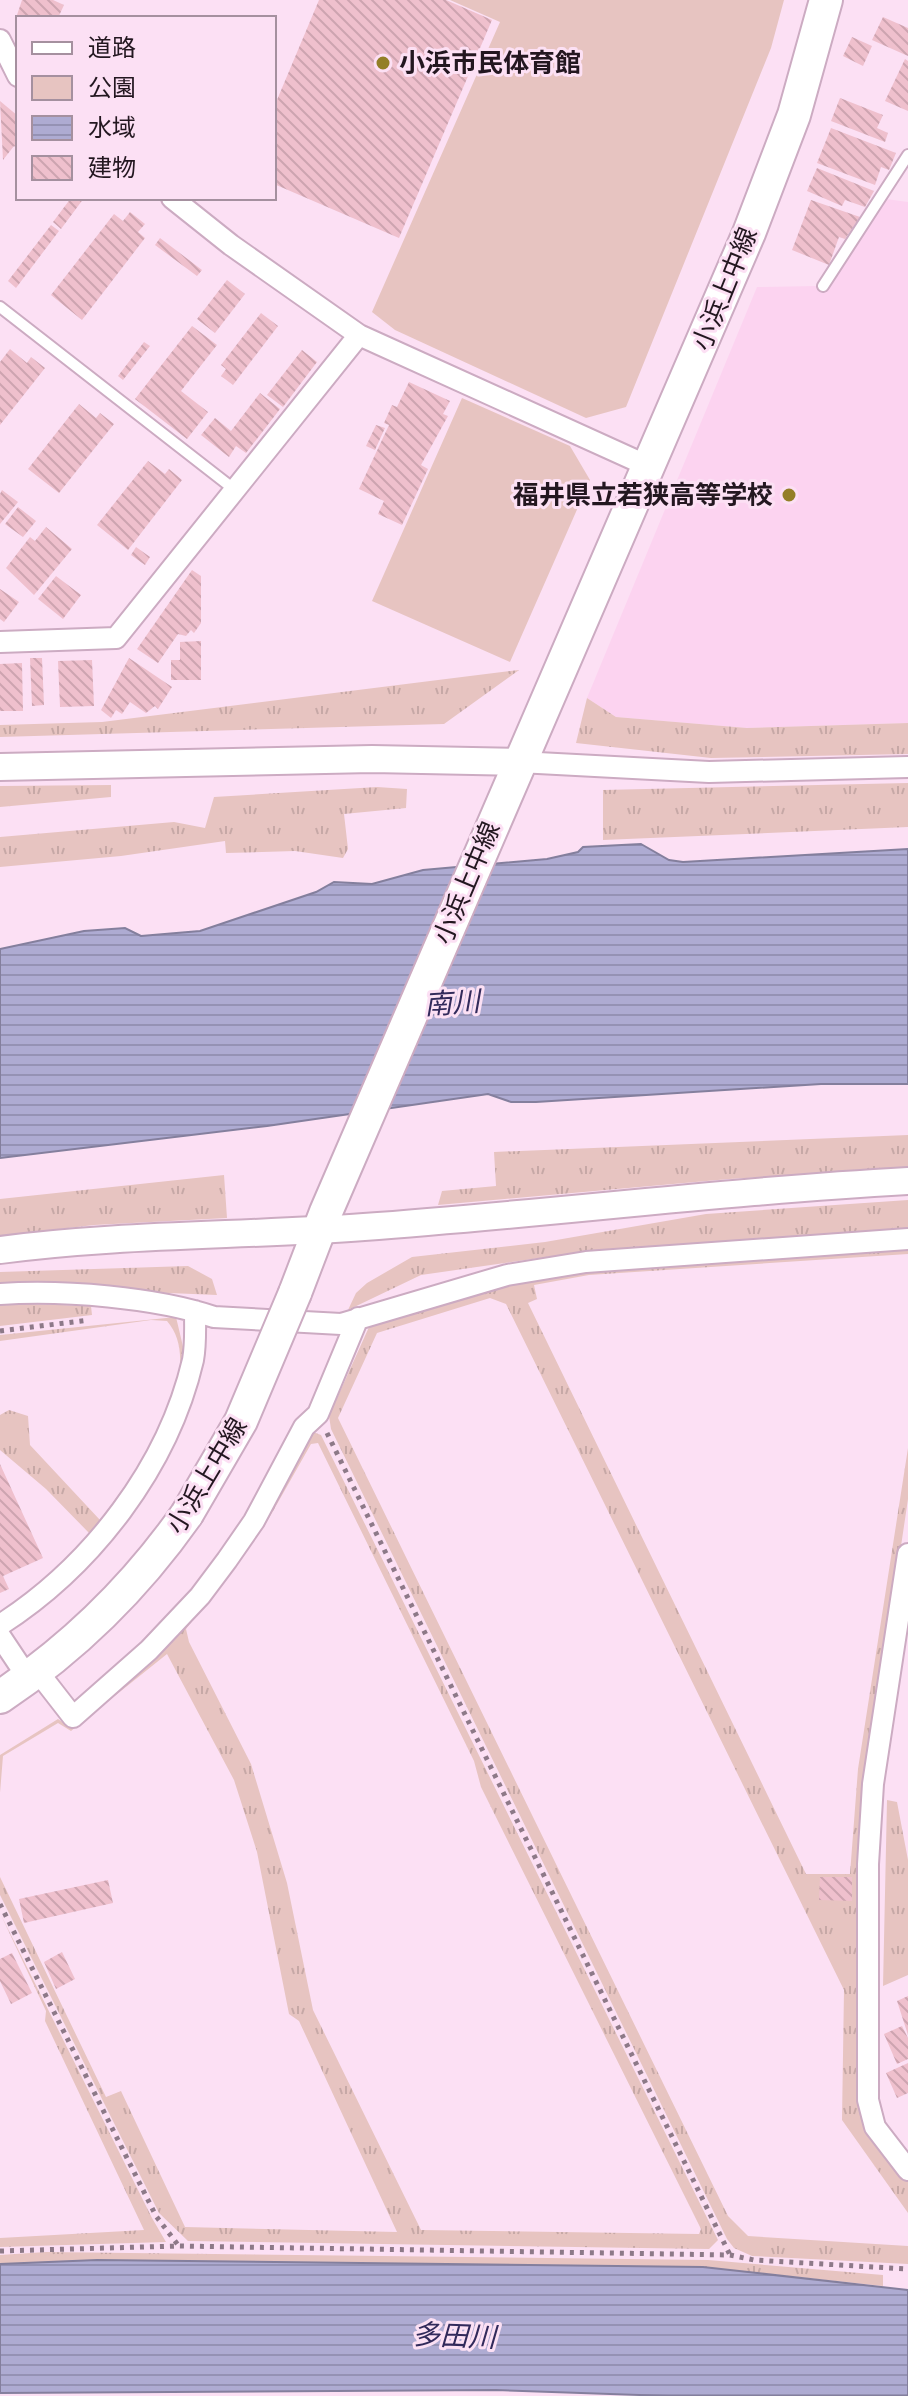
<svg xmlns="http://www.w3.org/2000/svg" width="908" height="2396" viewBox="0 0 908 2396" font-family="Rubik,'Noto Sans JP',sans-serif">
	<defs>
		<pattern id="grass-tufts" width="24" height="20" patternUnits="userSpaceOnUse" patternTransform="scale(2)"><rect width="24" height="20" fill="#e7c4c1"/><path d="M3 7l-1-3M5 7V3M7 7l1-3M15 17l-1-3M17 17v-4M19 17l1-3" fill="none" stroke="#c6a8a6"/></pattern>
		<pattern id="water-rules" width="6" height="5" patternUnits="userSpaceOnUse" patternTransform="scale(2)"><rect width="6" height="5" fill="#aeabd2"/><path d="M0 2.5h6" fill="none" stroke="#9592b4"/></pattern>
		<pattern id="building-back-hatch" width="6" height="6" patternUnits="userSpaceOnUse" patternTransform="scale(2)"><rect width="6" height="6" fill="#efc0cd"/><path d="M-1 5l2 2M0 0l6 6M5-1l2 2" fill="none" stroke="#cda4b0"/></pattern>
	</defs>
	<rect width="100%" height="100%" fill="#fce0f4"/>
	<!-- built -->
	<path fill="#fcd3f0" d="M886 199 908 202V723L747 728 616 717 587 698 757 287 817 286 826 292Z"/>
	<!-- grass -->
	<path fill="url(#grass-tufts)" fill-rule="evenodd" d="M519 670 444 724 0 737V725L102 722Z
		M587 698 616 717 747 728 908 723V754L711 758 576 743Z
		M908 783V827L603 840V790Z
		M111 785V797L0 807V786Z
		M377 787 407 789 406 808 344 814 348 849 343 858 295 851 226 853 225 841 121 856 0 867V837L174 822 205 828 214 797Z
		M908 1135V1169L729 1179 438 1205 442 1191 496 1186 494 1152Z
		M224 1175 227 1218 94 1225 0 1236V1199Z
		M908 1200V1230L589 1251 421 1275 348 1310 356 1293 367 1283 412 1257 545 1242 706 1214Z
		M908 1248V1254L589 1275 534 1285 537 1299 528 1303 806 1874H850L858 1769 908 1448V1499L866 1782 862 2100 908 2179V2213L842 2120 844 1990 506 1304 490 1298 377 1333 338 1418 728 2216 748 2236 908 2246V2264L752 2256 734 2248 727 2239 331 1429 329 1416 369 1327 509 1284 586 1271Z
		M188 1266 212 1279 217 1295 0 1286V1272Z
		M0 1303 91 1306 92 1315 0 1326Z
		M176 1317 185 1355 167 1421 122 1495 91 1535 46 1489 0 1450V1415L9 1410 28 1416 30 1445 100 1520C133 1477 211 1372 167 1321L151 1320 0 1341V1335Z
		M313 1432 321 1435 718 2240 709 2249 188 2241 159 2213 0 1895V1877L106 2097 121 2091 185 2227 397 2232 299 2021 289 2014 257 1852 234 1780 167 1654 71 1731 58 1723 3 1756 0 1793V1755L58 1719 71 1728 121 1688 261 1524ZM318 1443 474 1761 481 1787 701 2229 699 2234 421 2230 313 2010 287 1883 251 1764 189 1642 186 1629 264 1527 311 1444Z
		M887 1800 897 1802 908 1860V1975L883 1986Z
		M0 1913 152 2218 166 2242 0 2247V2238L144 2230 45 2021 46 2011Z
		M46 2252 708 2260 883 2275V2286L703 2267 97 2260 0 2264V2255Z"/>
	<!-- green -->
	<path fill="#e7c4c1" d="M450 0H784L771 48 626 407 586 418 395 330 372 312 500 22Z
		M462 398 570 446 590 480 510 662 372 601Z"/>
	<!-- water -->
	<path fill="url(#water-rules)" stroke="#847f9d" stroke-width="2" d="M641 844 669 860 683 862 908 849V1084H821L536 1102H511L488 1094 267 1126 0 1158V949L84 931 125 928 141 936 200 931 316 892 334 882 372 884 423 870 547 859 578 852 583 847Z
		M97 2260 703 2267 908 2290V2396H668L496 2390 0 2393V2264Z"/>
	<!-- building -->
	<path fill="url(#building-back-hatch)" d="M22 0H53L64 5 58 18H16Z
		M319 0H446L492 20 399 238 274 184V107Z
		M883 17 908 28V56L872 40Z
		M852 37 872 46 863 66 843 56Z
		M905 59 908 61V111L885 101Z
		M840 98 883 115 877 128 888 133 885 142 831 121Z
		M0 101 18 116V149L14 146 3 160Z
		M831 128 896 153 889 170 881 167 875 185 817 163Z
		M817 168 874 191 865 207 845 200 842 206 807 191Z
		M71 198H84L61 229 53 222Z
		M811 200 860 217 845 239 839 237 829 265 792 250Z
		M130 212 145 224 138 232 145 238 82 320 51 295 114 214 123 221Z
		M51 225 59 231 16 288 8 281Z
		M160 238 202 270 197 276 155 245Z
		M227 280 245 294 215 333 197 319Z
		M261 313 278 326 233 385 221 376 226 369 221 365Z
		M192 326 217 345 181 391 208 412 187 439 135 399Z
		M144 342 150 346 123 380 118 376Z
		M10 349 27 363 31 357 45 368 0 425V362Z
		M302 350 317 362 283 407 267 395Z
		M409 382 450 401 443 414 448 416 421 465 428 469 402 525 378 514 384 501 359 489 389 425 384 423 392 405 397 407Z
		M260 393 280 409 246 453 236 446 229 457 201 435 215 418 231 431Z
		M79 404 96 418 100 413 114 424 59 493 28 469Z
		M376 425 385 428 375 450 366 446Z
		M148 461 165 474 169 469 182 480 128 550 97 525Z
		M2 490 18 502 0 524V494Z
		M18 507 36 521 23 537 5 524Z
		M46 527 72 549 34 595 6 568 30 537 35 541Z
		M136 547 150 557 145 565 131 555Z
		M192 570 201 576V623L194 633 191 630 186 636 178 634 158 663 137 649Z
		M56 576 81 595 63 619 38 599Z
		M0 589 19 602 4 622 0 619Z
		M201 641V680H171V660H180V642Z
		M30 658H42L44 705 32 706Z
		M129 658 172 687 158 709 155 706 146 713 130 702 122 714 116 710 111 718 101 710Z
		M92 660 94 706 60 707 58 661Z
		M22 663 23 711H0V664Z
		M0 1464 43 1558 3 1576 9 1589 0 1593Z
		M820 1877H852V1901L819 1900Z
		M108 1880 113 1903 24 1923 19 1899Z
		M62 1952 75 1979 56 1989 44 1962Z
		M12 1953 32 1993 11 2004 0 1981V1959Z
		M908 1996V2035L897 2001Z
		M902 2026 908 2038V2059L897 2064 884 2034Z
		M908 2063V2093L897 2098 886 2073Z"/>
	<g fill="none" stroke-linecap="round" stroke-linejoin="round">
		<!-- service casing -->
		<g stroke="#ccabc2" stroke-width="14">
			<path id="service" d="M823 286 908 155
				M0 307 235 490"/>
		</g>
		<!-- minor casing -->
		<g stroke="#ccabc2" stroke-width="24">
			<path id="minor" d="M0 40 18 76
				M172 198 231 245 359 335 648 466
				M0 642 116 638 359 335
				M519 762 709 772 908 767
				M0 1294C64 1290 154 1297 214 1317L341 1324 507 1275 586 1262 908 1239
				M908 1554 873 1784 868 1864V2100L875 2127 908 2170
				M0 1625C92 1566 168 1467 193 1360 196 1344 195 1327 195 1311
				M0 1636 28 1678
				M38 1672 73 1717 149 1650 200 1596 227 1560 254 1521 304 1427 318 1414 358 1318"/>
		</g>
		<!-- tertiary casing -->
		<g stroke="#ccabc2" stroke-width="30">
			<path id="tertiary" d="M0 767 372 759 519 762
				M0 1250C120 1234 243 1236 364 1227 545 1214 726 1191 908 1181"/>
		</g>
		<!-- primary casing -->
		<g stroke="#ccabc2" stroke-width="36">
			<path id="primary" d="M295 1293 326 1212 749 233 794 115 826 0
				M0 1697C75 1647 135 1588 187 1514"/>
		</g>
		<!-- path -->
		<path stroke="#8d7988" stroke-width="5" stroke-dasharray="4 6" stroke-linecap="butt" d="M0 1331 89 1320
			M327 1433 730 2255
			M0 1904 156 2216 178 2245
			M0 2251 179 2246 730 2255 754 2260 908 2269"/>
		<!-- service -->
		<use href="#service" stroke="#fff" stroke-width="10"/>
		<!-- minor -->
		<use href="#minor" stroke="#fff" stroke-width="20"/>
		<!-- tertiary -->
		<use href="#tertiary" stroke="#fff" stroke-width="26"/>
		<!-- primary -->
		<use href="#primary" stroke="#fff" stroke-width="32"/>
		<!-- primary-bridge casing -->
		<g stroke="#ccabc2" stroke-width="36" stroke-linecap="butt">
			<path id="primary-bridge" d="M187 1514 241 1421 295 1293"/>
		</g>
		<!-- primary-bridge -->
		<use href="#primary-bridge" stroke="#fff" stroke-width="32"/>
	</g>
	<!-- markers -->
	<g fill="#937f26" stroke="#fce0f4" stroke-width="3">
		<circle cx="383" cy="63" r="8"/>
		<circle cx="789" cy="495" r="8"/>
	</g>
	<g text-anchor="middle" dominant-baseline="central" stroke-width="6" stroke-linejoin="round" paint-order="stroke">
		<!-- poi labels -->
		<g font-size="26" font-weight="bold" fill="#231720" stroke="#fce0f4" text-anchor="start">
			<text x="399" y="63">小浜市民体育館</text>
			<text x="773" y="495" text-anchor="end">福井県立若狭高等学校</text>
		</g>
		<!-- street labels -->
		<g font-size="26" fill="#231720" stroke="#fce0f4">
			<text transform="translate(725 289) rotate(-68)">小浜上中線</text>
			<text transform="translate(467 883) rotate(-67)">小浜上中線</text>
			<text transform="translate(207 1476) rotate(-59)">小浜上中線</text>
		</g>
		<!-- water labels -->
		<g font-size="28" font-style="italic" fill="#322a5b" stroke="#fce0f4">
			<text transform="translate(452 1003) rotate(-4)">南川</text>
			<text transform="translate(454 2336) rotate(2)">多田川</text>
		</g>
	</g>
	<!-- legend -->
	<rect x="16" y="16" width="260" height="184" fill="#fce0f4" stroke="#a5909f" stroke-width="2"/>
	<rect x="32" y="42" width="40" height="12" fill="#ffffff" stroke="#a5909f" stroke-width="2"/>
	<text x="88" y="56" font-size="24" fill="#231720">道路</text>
	<rect x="32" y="76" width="40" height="24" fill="#e7c4c1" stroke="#a5909f" stroke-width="2"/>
	<text x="88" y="96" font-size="24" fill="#231720">公園</text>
	<rect x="32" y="116" width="40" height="24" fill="url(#water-rules)" stroke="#a5909f" stroke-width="2"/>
	<text x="88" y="136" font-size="24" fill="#231720">水域</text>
	<rect x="32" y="156" width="40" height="24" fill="url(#building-back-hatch)" stroke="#a5909f" stroke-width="2"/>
	<text x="88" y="176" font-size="24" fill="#231720">建物</text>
</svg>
